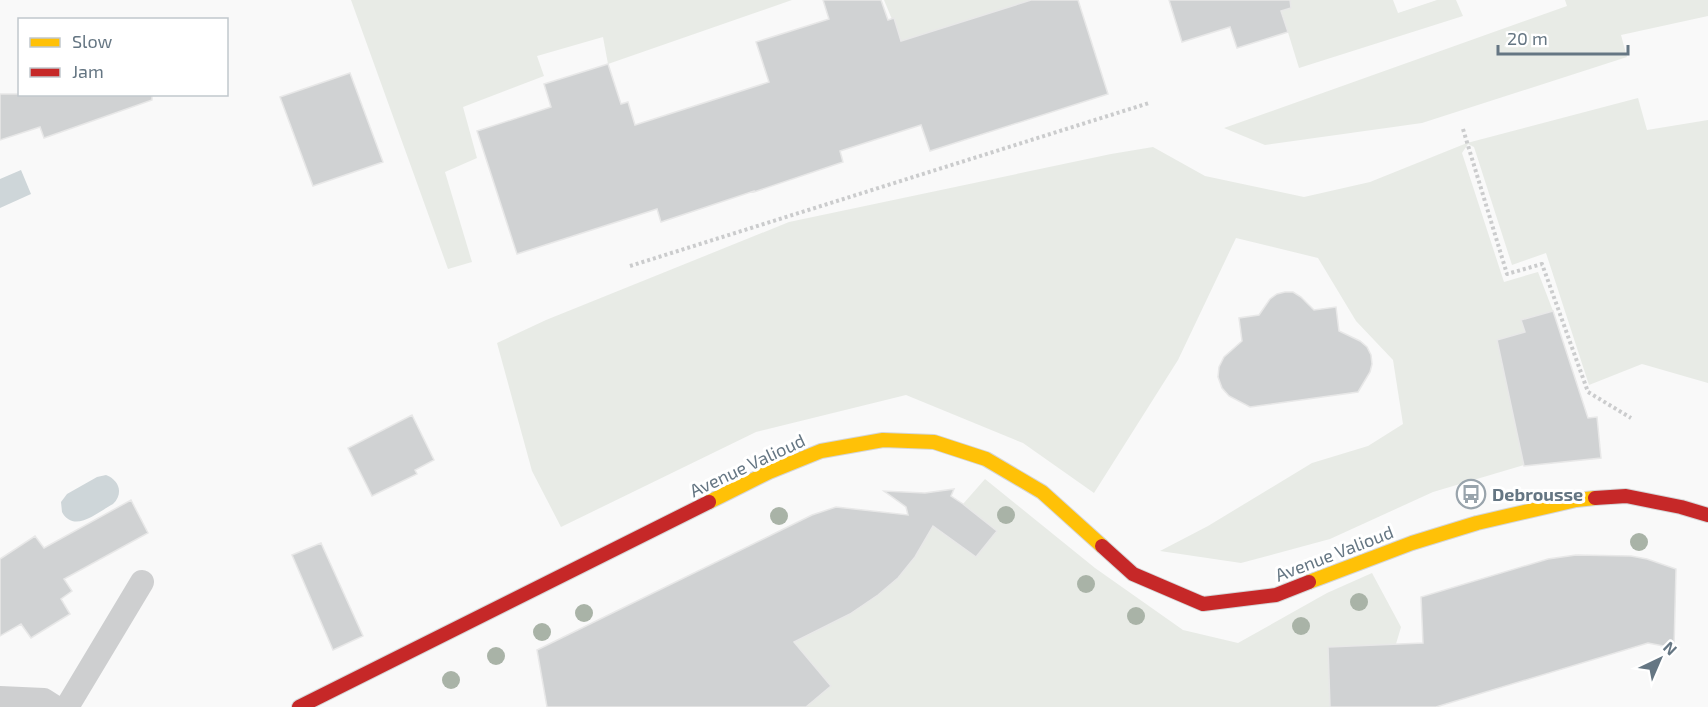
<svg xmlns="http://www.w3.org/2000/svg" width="1708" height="707" viewBox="0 0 1708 707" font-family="'Exo 2',sans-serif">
	<rect width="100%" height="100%" fill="#f9f9f9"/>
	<!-- green -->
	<path fill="#e8ebe6" d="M351 0H792L608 64 603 37 537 56 544 76 463 107 477 158 445 172 472 262 448 269Z
		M884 0H1031L901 41Z
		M1278 0H1393L1398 13 1437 0H1456L1463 16 1299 68Z
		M1565 0H1708V16L1621 35 1627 57 1422 123 1265 145 1224 128 1567 6Z
		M1638 98 1647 130 1708 120V383L1642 364 1589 385 1546 253 1512 265 1474 147 1468 144 1462 153 1504 282 1538 272 1553 311 1521 321 1525 332 1524 465 1433 492 1330 539 1241 563 1160 551 1208 526 1312 463 1368 446 1403 424 1393 360 1356 321 1318 258 1236 238 1178 360 1094 493 1023 443 906 395 756 432 561 527 532 471 497 343 546 320 789 222 1111 154 1153 147 1205 176 1304 197 1370 182 1467 143Z
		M985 479 1095 568 1183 630 1238 643 1327 593 1372 573 1401 627 1396 644 1328 647 1330 707H806L831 686 794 642C853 613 905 590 931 525L976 557 997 531 963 504Z"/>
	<!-- water -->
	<path fill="#ced6d9" d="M21 170 31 194 0 208V179Z
		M106 475C119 480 124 493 113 504 98 512 74 534 62 512L61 502 67 494 97 477Z"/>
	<!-- building -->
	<path fill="#d0d2d3" stroke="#e8e8e8" stroke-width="1.5" d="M823 0H881L888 20 894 18 901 41 1031 0H1078L1108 94 930 151 921 125 840 151 843 162 754 192V191L661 222 657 209 517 254 477 131 551 107 544 84 608 64 621 104 628 102 635 125 769 82 756 42 829 19Z
		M1169 0H1290L1291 8 1281 11 1288 32 1237 48 1230 27 1182 42Z
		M350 73 383 162 313 186 280 97Z
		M0 94H152V100L44 138 40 127 0 140Z
		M1285 292H1293L1301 297 1314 310 1336 307 1339 331 1360 341 1367 347 1371 355 1372 364 1370 372 1358 392 1250 407 1229 396 1222 388 1218 377 1219 367 1224 357 1242 341 1239 318 1259 315 1270 299 1277 294Z
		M1553 311 1588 418 1597 417 1601 458 1524 466 1497 340 1525 332 1521 320Z
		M412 415 434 460 415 470 417 474 372 496 348 448Z
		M954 489 951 496 963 504 997 531 976 557 933 526 915 557 898 578 878 595 850 614 794 642 831 686 806 707H547L537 650 812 515 836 507 908 515 906 507 884 491 925 493Z
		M131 500 148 533 64 579 72 591 61 599 70 614 31 638 21 624 0 636V559L35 536 44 548Z
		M321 543 363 636 333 650 292 555Z
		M1576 555 1631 556 1647 559 1676 569 1674 648 1648 643 1436 707H1330L1328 647 1423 643 1421 597 1548 559Z"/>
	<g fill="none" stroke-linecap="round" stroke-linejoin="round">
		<!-- slow casing -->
		<g stroke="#d5d6d7" stroke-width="16">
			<path id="slow" d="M709 502 769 472 821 451 883 440 934 442 986 459 1042 492 1102 546
				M1309 582 1412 543 1477 523 1576 500 1595 498"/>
		</g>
		<!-- jam casing -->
		<g stroke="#d5d6d7" stroke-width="16">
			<path id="jam" d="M1595 498 1626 496 1681 507 1708 515
				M1102 546 1133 574 1203 604 1276 595 1309 582
				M299 707 709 502"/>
		</g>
		<!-- path -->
		<path stroke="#cbcccd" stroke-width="4" stroke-dasharray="3 3" stroke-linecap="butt" d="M1463 129 1507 274 1542 264 1588 392 1631 418
			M630 266 1149 103"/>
		<!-- lane -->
		<path stroke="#cecfd0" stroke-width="24" d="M0 698 44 700 55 707
			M67 707 142 582"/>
		<!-- slow -->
		<use href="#slow" stroke="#ffc107" stroke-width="14"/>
		<!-- jam -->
		<use href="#jam" stroke="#c62828" stroke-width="14"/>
	</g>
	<!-- trees -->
	<g fill="#a9b3a7">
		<circle cx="1006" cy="515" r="9"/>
		<circle cx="779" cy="516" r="9"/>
		<circle cx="1639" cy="542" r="9"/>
		<circle cx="1086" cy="584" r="9"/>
		<circle cx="1359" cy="602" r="9"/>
		<circle cx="584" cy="613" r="9"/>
		<circle cx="1136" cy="616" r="9"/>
		<circle cx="1301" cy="626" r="9"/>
		<circle cx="542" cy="632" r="9"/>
		<circle cx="496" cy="656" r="9"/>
		<circle cx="451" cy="680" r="9"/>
	</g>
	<!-- icons -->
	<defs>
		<g id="bus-ring" transform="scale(1.5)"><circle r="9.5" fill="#fff" stroke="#99a4ac" stroke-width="1.5"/><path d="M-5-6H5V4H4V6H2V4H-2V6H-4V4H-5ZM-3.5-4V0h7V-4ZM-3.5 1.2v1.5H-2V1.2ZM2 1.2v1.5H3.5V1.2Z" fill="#99a4ac"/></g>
	</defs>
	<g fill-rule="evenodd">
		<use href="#bus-ring" x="1471" y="494"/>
	</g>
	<g text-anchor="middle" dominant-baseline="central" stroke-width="6" stroke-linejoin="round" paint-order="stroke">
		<!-- street labels -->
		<g font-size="18" fill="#657683" stroke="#fff">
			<text transform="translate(747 465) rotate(-25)">Avenue Valioud</text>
			<text transform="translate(1334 553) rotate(-21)">Avenue Valioud</text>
		</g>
		<!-- poi labels -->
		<g font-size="18" font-weight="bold" fill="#657683" stroke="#fff" text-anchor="start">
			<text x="1492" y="494">Debrousse</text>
		</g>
	</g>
	<!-- legend -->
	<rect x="18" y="18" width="210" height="78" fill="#ffffff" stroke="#c1c8cd" stroke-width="1.5"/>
	<rect x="30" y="38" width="30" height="9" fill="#ffc107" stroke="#c1c8cd" stroke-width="1.5"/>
	<text x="72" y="48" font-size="18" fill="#657683">Slow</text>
	<rect x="30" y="68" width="30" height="9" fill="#c62828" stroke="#c1c8cd" stroke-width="1.5"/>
	<text x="72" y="78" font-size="18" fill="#657683">Jam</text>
	<!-- north arrow -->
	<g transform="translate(1660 659) rotate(44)" stroke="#ffffff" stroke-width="4.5" paint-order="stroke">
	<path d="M0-4.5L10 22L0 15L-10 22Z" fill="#657683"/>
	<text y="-9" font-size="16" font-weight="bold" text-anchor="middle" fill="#657683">N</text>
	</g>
	<!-- scale -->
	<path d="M1498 45v9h130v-9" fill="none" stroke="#657683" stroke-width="3"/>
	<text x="1507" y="45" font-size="18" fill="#657683" stroke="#ffffff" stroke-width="4.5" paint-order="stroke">20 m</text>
</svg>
